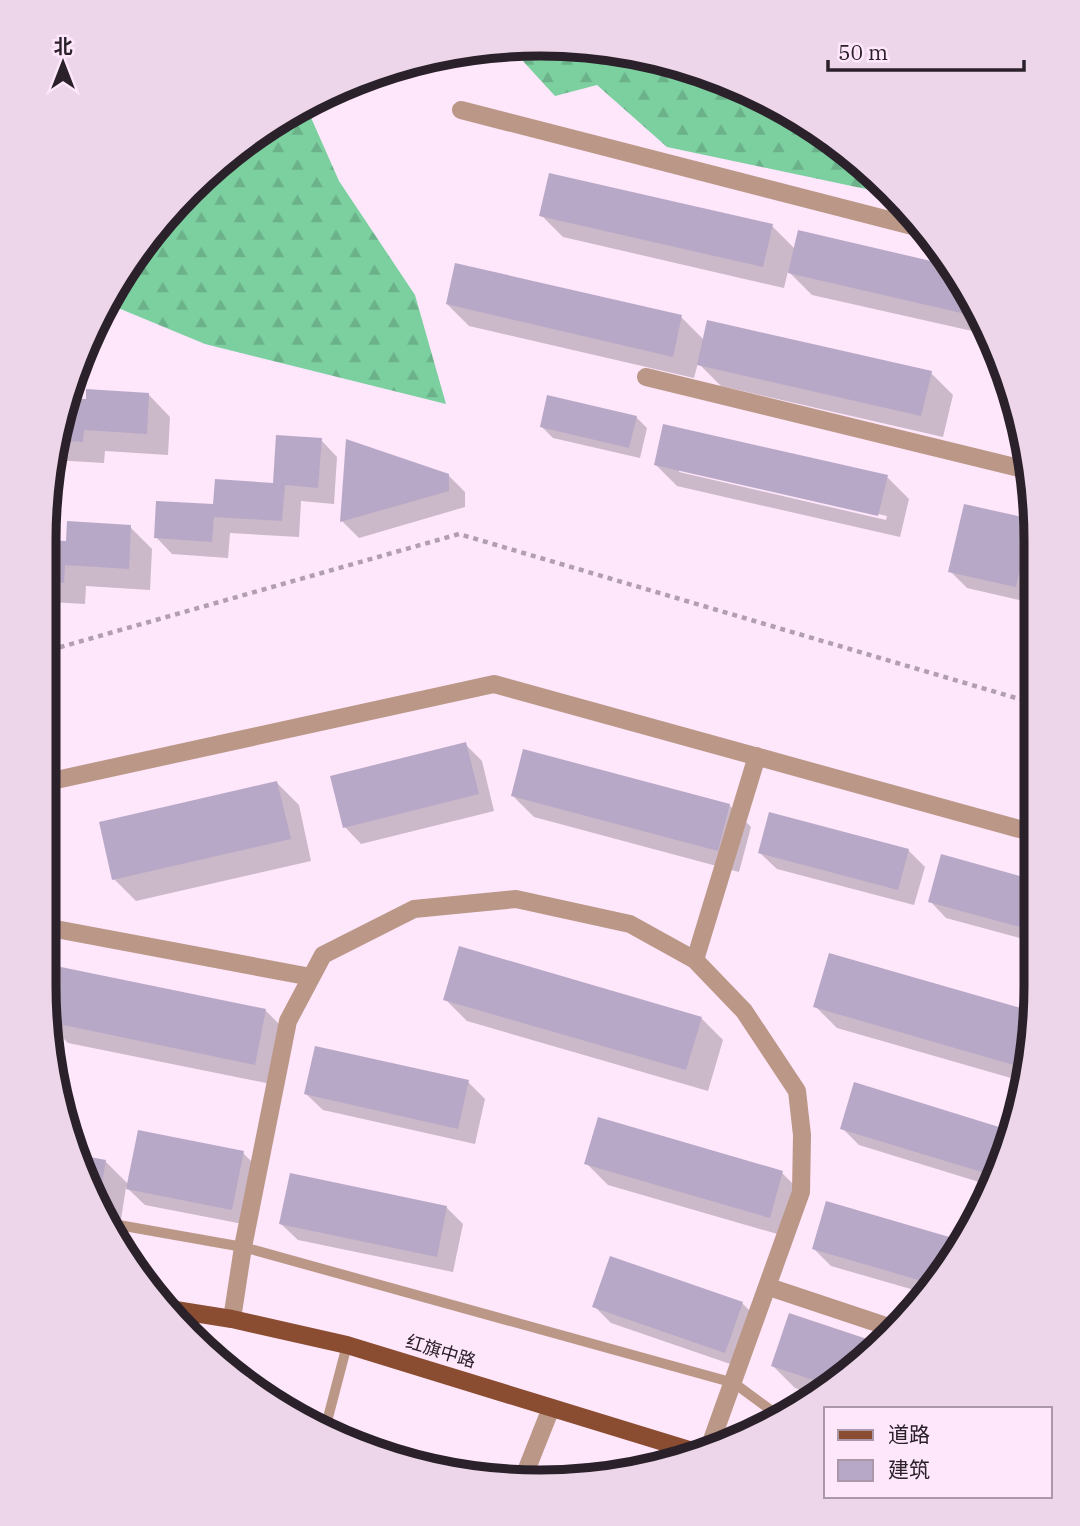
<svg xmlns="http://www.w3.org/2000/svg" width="1080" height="1526" viewBox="0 0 1080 1526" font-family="'IBM Plex Serif','Noto Sans SC',serif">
	<defs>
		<pattern id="forest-firs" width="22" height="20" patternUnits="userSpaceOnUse" patternTransform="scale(1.75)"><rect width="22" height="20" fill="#7cd0a0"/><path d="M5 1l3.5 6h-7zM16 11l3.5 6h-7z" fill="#6bb28a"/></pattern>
	</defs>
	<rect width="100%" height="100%" fill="#fee6fb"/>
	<!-- forest -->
	<path fill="url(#forest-firs)" d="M572 45 668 61 759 95 842 146 894 195 667 147 597 85 555 96 521 59 446 55 475 48Z
		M305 104 339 181 415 295 446 404 205 344 106 303 110 292 213 167 292 110Z"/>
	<!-- shadow -->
	<path fill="#0003" fill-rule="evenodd" d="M541 215 772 226 796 250 949 267 985 321 990 335 812 295 788 271 784 288 563 237Z
		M447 304 681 317 704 340 931 373 953 395 943 437 721 386 698 363 694 378 469 326Z
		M149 395 170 417 168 455 105 451 104 463 53 460V443L70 400 87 401Z
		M636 417 647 428 640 458 553 438 542 427Z
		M321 440 337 457 334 504 301 501 299 537 230 533 228 558 172 554 156 537 215 506 275 485Z
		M655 464 887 477 909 499 900 537 677 486ZM679 469 887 516 886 520 679 472Z
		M448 475 465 492V507L359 538 342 521Z
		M965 506 1032 523V603L967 588 950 571Z
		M130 527 152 549 150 590 86 586 85 604 51 602 52 542 67 543Z
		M465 744 482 761 494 811 361 844 345 827Z
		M277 783 299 805 311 861 136 901 114 879Z
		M513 796 729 805 751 827 739 872 534 817Z
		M908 850 925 867 914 905 777 869 760 853Z
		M942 856 1034 882 1035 942 946 918 930 901Z
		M830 955 1035 1014 1025 1082 837 1028 815 1006Z
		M57 968 265 1010 287 1032 276 1085 68 1043 49 1024 47 1014Z
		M445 999 701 1018 723 1040 708 1091 467 1021Z
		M468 1082 485 1099 475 1144 323 1110 306 1094Z
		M856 1085 999 1129 1010 1140 992 1186 859 1145 842 1128Z
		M243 1153 259 1169 248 1225 145 1205 126 1187 118 1239 80 1157 105 1161 129 1185Z
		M586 1163 782 1173 804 1195 791 1238 608 1185Z
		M446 1207 463 1224 453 1272 298 1240 281 1224Z
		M962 1243 934 1288 928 1294 831 1266 814 1249Z
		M742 1303 759 1320 742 1368 611 1323 594 1306Z
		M880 1345 867 1359 814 1394 795 1388 773 1366Z"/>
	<!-- building -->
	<path fill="#b8a8c7" d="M549 173 773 224 763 267 539 216Z
		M798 230 948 265 983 318 788 273Z
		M455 263 682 315 673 357 446 304Z
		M707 320 932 371 921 416 697 365Z
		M86 389 149 393 147 434 84 430 83 442 54 440 70 398 86 399Z
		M547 395 637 416 629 448 540 427Z
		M663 424 888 475 878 516 654 465Z
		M276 435 322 438 318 488 285 485 282 521 214 517 212 542 154 538 156 501 213 504 215 479 273 483Z
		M346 439 449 474V491L340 522Z
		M964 504 1031 519 1016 587 948 572Z
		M67 521 131 525 129 569 65 565 64 583 51 582 52 540 66 541Z
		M466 742 479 794 343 828 330 776Z
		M523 749 730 804 718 851 511 796Z
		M277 781 291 839 112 880 99 822Z
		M769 812 909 849 898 890 758 853Z
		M941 854 1034 880 1035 931 928 902Z
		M459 946 702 1017 686 1070 443 1000Z
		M829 953 1035 1012V1017L1021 1067 813 1007Z
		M56 966 266 1009 255 1065 49 1022 47 1009Z
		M315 1046 469 1080 458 1129 304 1094Z
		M854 1082 999 1127 985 1173 840 1129Z
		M598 1117 783 1171 770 1218 584 1164Z
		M138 1130 244 1151 232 1210 126 1189Z
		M79 1155 106 1160 99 1200 88 1174Z
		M290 1173 447 1206 437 1257 279 1224Z
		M826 1201 963 1241 936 1285 812 1249Z
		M610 1256 743 1302 725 1353 592 1307Z
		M789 1313 882 1344 867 1359 828 1385 771 1366Z"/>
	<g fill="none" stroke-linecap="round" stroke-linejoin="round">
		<!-- path -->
		<path stroke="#b19eaf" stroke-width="4.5" stroke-dasharray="5 5" stroke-linecap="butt" d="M50 650 459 534 1033 703"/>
		<!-- service -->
		<path stroke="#bb9788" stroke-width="10" d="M113 1224 243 1247 734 1383 772 1411 787 1413
			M325 1429 347 1345"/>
		<!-- minor -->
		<path stroke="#bb9788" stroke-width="18" d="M461 110 924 229
			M646 377 1031 471
			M47 782 494 684 1034 833
			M45 927 311 977
			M695 960 757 756
			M769 1287 895 1329
			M232 1319 243 1247 288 1021 323 955 414 909 516 899 630 924 695 960 744 1011 797 1091 802 1135 801 1192 709 1448
			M524 1476 551 1408"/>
		<!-- primary -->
		<path stroke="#8a4d31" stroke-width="18" d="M169 1309 232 1319 347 1345 696 1452"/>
	</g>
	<g text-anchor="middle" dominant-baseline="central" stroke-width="7" stroke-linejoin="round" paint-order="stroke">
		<!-- street labels -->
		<g font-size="18" fill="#2b212a" stroke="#fee6fb">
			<text transform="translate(441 1351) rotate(17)">红旗中路</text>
		</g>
	</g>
	<!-- crop -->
	<path d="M0 0H1080V1526H0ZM540 56H540A484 484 0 0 1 1024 540V986A484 484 0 0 1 540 1470H540A484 484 0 0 1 56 986V540A484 484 0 0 1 540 56Z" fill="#edd6ea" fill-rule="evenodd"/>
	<path fill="none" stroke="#2b212a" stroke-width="9" d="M540 56H540A484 484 0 0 1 1024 540V986A484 484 0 0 1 540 1470H540A484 484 0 0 1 56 986V540A484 484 0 0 1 540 56Z"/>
	<!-- legend -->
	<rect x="824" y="1407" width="228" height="91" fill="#fee6fb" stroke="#aa97a7" stroke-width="2"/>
	<rect x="838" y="1430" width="35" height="10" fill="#8a4d31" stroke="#aa97a7" stroke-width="2"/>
	<text x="888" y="1442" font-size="21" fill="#2b212a">道路</text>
	<rect x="838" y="1460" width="35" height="21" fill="#b8a8c7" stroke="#aa97a7" stroke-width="2"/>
	<text x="888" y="1477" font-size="21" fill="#2b212a">建筑</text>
	<!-- north arrow -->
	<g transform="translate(63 63)" stroke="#fee6fb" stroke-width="5" paint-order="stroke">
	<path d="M0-5L12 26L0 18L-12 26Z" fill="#2b212a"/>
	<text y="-10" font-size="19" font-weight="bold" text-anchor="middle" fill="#2b212a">北</text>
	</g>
	<!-- scale -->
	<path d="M828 60v10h196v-10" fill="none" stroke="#2b212a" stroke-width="3.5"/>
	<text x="838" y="60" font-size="21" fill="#2b212a" stroke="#fee6fb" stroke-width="5" paint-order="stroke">50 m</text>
</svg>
